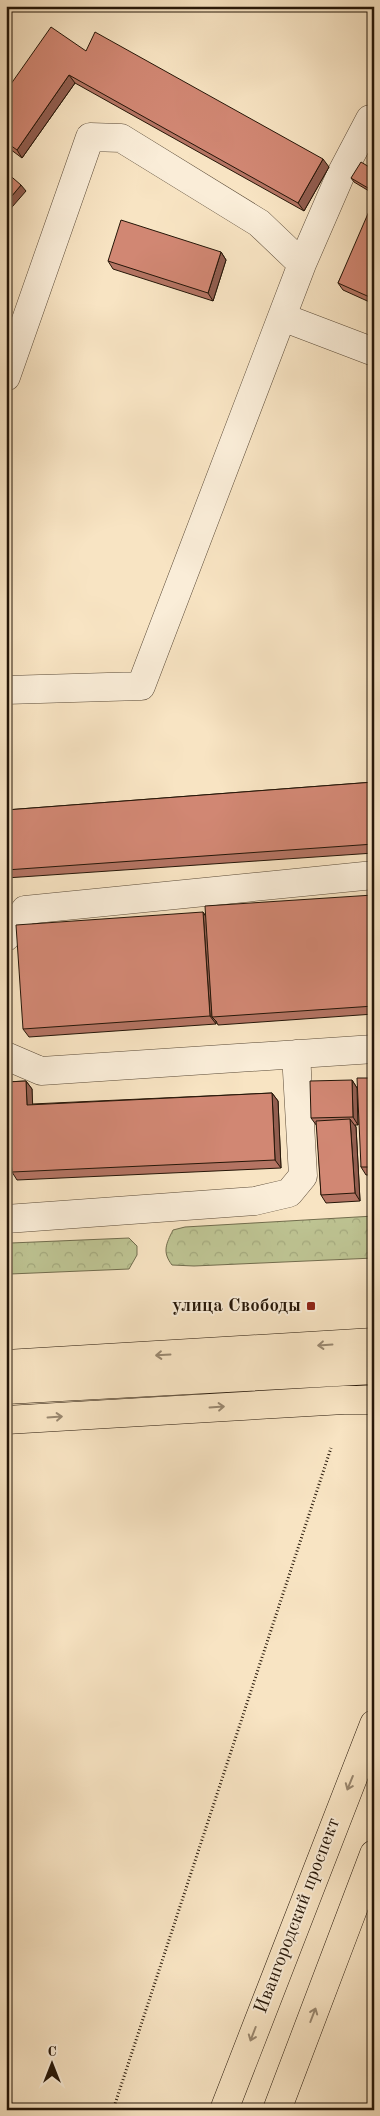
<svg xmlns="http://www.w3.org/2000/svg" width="380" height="2116" viewBox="0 0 380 2116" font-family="'Old Standard TT',serif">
	<defs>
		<pattern id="forest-crowns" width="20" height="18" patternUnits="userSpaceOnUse" patternTransform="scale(1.25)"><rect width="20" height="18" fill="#bec493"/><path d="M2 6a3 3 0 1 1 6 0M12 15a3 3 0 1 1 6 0" fill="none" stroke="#a3a87d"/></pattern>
	</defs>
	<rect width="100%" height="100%" fill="#f8e4c3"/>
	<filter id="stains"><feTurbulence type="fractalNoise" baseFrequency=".004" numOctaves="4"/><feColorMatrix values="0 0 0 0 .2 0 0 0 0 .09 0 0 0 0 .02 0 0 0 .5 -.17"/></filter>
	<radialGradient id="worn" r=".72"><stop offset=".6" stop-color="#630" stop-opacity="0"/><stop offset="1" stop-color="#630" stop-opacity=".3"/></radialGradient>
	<!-- forest -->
	<path fill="url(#forest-crowns)" stroke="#726d4e" d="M374 1216V1258L194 1266 172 1265C162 1252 166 1244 173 1230L185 1227Z
		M129 1238 137 1246V1255L129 1269 10 1274 6 1273V1246L11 1243Z"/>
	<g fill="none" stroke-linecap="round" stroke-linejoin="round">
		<!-- minor casing -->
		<g stroke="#5a4a37" stroke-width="29">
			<path id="minor" d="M302 264 341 174 370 119
				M282 317 374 352
				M6 377 90 137 121 138 259 223 302 264 141 686 6 690
				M6 937 25 910 374 875
				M6 1056 41 1071 374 1049
				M6 1219 255 1201 289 1193 303 1176 296 1054"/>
		</g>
		<!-- major casing -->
		<g stroke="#251608" stroke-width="29">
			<path id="major" d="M6 1364 374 1342
				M6 1390 374 1370
				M6 1420 344 1400H374"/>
		</g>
		<!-- highway casing -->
		<g stroke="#251608" stroke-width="29">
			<path id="highway" d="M224 2110 374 1724
				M277 2110 374 1854"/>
		</g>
		<!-- path -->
		<path stroke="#251608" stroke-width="3" stroke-dasharray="1 2.5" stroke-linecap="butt" d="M113 2110 331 1448"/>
		<!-- minor -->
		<use href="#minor" stroke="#faedd8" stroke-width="28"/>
		<!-- major -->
		<use href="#major" stroke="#f8e4c3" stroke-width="28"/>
		<!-- highway -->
		<use href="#highway" stroke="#f8e4c3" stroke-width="28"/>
	</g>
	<!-- wall -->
	<path fill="#b47463" stroke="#251608" d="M86 51 329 167 304 211 75 83 22 158 6 146V91Z
		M374 170V194L354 182 351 178Z
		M374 211V304L343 290 338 283Z
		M221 252 226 260 213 301 113 269 108 261Z
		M374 782V853L6 878V810Z
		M374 897V1014L218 1025 216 1021V1024L29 1037 23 1029 203 912 206 917Z
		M374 1078V1175H366L361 1167Z
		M352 1080 357 1088 358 1125H355L356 1127 360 1201 326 1203 321 1195 317 1126 311 1118Z
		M26 1081 32 1089V1104L272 1093 278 1101 281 1168 17 1180 12 1172V1170H6V1082Z"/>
	<!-- shaded-wall -->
	<path fill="#925e50" stroke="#251608" d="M69 75 75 83 22 158 17 150Z
		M323 159 329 167 304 211 298 203Z
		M21 185 26 191 6 214V203Z
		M221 252 226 260 213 301 208 293Z
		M203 912 208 920 212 1017 216 1021V1024L210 1016Z
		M352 1080 357 1088 358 1125 353 1117Z
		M26 1081 32 1089 33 1113 27 1105Z
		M272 1093 278 1101 281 1168 275 1160Z
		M350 1119 356 1127 360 1201 355 1193Z"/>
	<!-- building -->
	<path fill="#d18773" stroke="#251608" d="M51 27 86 51 95 32 323 159 298 203 69 75 17 150 6 142V91Z
		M361 162 374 170 373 191 351 178Z
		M6 172 21 185 6 203Z
		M370 209 374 211V299L338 283Z
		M121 220 221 252 208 293 108 261Z
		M374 782V844L6 870V810Z
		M373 895 374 910V1006L212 1017 205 906Z
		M203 912 210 1016 23 1029 16 925Z
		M357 1078H374V1167H361Z
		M352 1080 353 1117 311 1118 310 1081Z
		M26 1081 27 1105 272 1093 275 1160 12 1172 11 1162H6V1082Z
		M350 1119 355 1193 321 1195 316 1121Z"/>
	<!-- one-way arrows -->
	<defs><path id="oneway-shaft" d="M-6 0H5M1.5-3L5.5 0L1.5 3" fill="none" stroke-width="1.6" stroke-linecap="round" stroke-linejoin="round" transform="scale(1.25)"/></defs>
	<g stroke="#99876f">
		<use href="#oneway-shaft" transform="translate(325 1345) rotate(176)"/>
		<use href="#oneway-shaft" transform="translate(163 1355) rotate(177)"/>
		<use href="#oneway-shaft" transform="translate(217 1407) rotate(-4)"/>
		<use href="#oneway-shaft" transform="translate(55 1417) rotate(-4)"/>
		<use href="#oneway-shaft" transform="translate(350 1783) rotate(112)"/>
		<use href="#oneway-shaft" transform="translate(313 2015) rotate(-69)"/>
		<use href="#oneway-shaft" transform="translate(253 2034) rotate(111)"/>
	</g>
	<!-- markers -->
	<rect fill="#8f2418" stroke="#faedd8" stroke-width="2" x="306" y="1301" width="10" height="10" rx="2.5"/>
	<g text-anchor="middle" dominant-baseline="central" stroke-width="4" stroke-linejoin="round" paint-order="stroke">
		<!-- poi labels -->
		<g font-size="19" font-weight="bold" fill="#251608" stroke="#faedd8" text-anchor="end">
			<text x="301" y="1306">улица Свободы</text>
		</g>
		<!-- street labels -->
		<g font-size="19" fill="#251608" stroke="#faedd8">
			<text transform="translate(298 1916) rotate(-69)">Ивангородский проспект</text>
		</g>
	</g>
	<!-- margin -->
	<rect width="380" height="2116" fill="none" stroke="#f8e4c3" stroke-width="25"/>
	<rect x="8" y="8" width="365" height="2101" fill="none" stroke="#251608" stroke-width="2.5"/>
	<rect x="12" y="12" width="355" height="2091" fill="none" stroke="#251608"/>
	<!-- north arrow -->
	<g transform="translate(52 2064)" stroke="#faedd8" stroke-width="4" paint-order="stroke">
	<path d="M0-4L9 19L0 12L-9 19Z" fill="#251608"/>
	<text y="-8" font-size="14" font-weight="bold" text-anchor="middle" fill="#251608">С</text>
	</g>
	<rect width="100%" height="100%" filter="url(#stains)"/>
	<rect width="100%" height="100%" fill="url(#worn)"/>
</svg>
